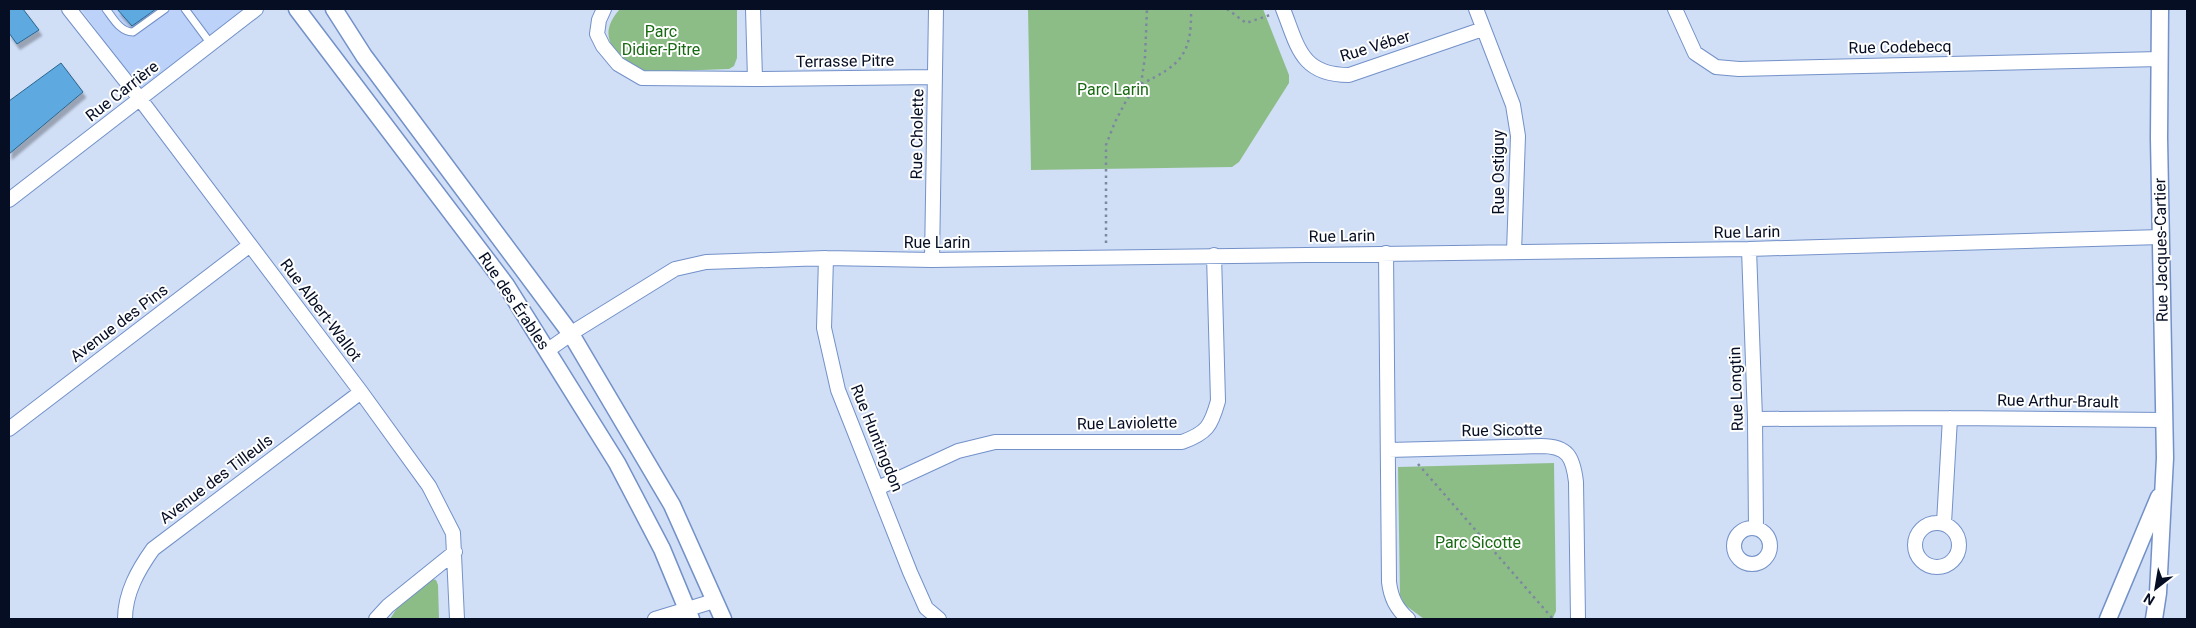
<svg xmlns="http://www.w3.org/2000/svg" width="2196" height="628" viewBox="0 0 2196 628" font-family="Roboto,sans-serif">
	<defs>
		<filter id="shadow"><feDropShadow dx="3" dy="5.5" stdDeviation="1" flood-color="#0004"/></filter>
	</defs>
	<rect width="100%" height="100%" fill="#d0def6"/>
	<!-- built -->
	<path fill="#bcd2f9" d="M81 9H244L141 92Z"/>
	<!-- green -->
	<path fill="#8dbd87" d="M620 9H737V58L734 66 729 69 647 72C618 58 593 39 620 9Z
		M1028 9H1263L1289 75V83L1239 162 1232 167 1031 170Z
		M1554 463 1556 611 1553 618 1424 619 1405 605 1400 595 1398 467Z
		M432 579 436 580 438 585 439 619H390L399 605Z"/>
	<!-- building -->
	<path fill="#5da9e0" stroke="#29658e" filter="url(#shadow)" d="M9 9H23L39 30 17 44 9 33Z
		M117 9H156L132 26Z
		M61 63 83 92 9 154V101Z"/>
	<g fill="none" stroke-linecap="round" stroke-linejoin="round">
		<!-- service casing -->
		<g stroke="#7391c9" stroke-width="9">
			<path id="service" d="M106 9C113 18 120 32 133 32L165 9
				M185 9 211 44"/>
		</g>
		<!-- minor casing -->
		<g stroke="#7391c9" stroke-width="16">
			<path id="minor" d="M69 9 140 99 361 392 429 486 453 533 457 619
				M604 9 599 20 597 34 603 46 618 64 642 78 755 79 935 77
				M753 9 755 79
				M1283 9C1298 47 1301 75 1349 75L1483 29
				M1476 9 1513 105 1518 136 1514 252
				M1675 9 1695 53 1716 67 1739 69 2160 59
				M9 200 256 9
				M1749 249 1755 419 1756 528
				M1386 253 1389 582C1391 598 1396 608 1408 619
				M826 258 824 328 838 390 910 572 926 608 939 619
				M932 260 936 9
				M548 350 578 329 675 269 706 262 826 258 932 260 1749 249 2161 237
				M1755 419 1950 418 2165 420
				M9 429 250 245
				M1388 450 1541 446C1568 446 1573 457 1576 482L1578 619
				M878 488 958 451 995 442H1182C1207 433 1211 426 1218 401L1214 255
				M1915 545a22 22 0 1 1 44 0a22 22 0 1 1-44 0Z
				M1944 523 1950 418
				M1734 546a18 18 0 1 1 36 0a18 18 0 1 1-36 0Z
				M125 619C125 593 138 570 153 549L361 392
				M376 619 388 606 455 552
				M655 619 714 601"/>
		</g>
		<!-- tertiary casing -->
		<g stroke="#7391c9" stroke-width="19">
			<path id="tertiary" d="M297 9 506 285 617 463 662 549 691 619
				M334 9 364 56 571 334 672 505 723 619
				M2108 619 2159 497
				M2154 619 2158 593 2165 458 2159 138 2160 9"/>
		</g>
		<!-- path -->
		<path stroke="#7c889f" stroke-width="2.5" stroke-dasharray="2.5 4" stroke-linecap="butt" d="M1227 9 1246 23 1270 15
			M1141 84C1181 65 1192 54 1191 9
			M1106 243V145L1115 122 1127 99 1141 84 1145 57 1147 9
			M1418 464 1553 619"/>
		<!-- service -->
		<use href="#service" stroke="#fff" stroke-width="7"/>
		<!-- minor -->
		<use href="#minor" stroke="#fff" stroke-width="14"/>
		<!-- tertiary -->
		<use href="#tertiary" stroke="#fff" stroke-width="16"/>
	</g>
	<g text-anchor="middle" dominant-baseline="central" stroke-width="4" stroke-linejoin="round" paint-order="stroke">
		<!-- park labels -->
		<g font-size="16" fill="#186a13" stroke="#fefefe">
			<text x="661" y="31">Parc<tspan x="661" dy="18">Didier-Pitre</tspan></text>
			<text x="1113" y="89">Parc Larin</text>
			<text x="1478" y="542">Parc Sicotte</text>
		</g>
		<!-- street labels -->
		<g font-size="16" fill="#050e23" stroke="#fefefe">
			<text transform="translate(1375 46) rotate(-17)">Rue Véber</text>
			<text transform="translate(1900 47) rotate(-1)">Rue Codebecq</text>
			<text transform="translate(845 61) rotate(-1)">Terrasse Pitre</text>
			<text transform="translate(122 91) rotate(-38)">Rue Carrière</text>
			<text transform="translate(917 134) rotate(-89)">Rue Cholette</text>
			<text transform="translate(1498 172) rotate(-90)">Rue Ostiguy</text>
			<text transform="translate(1747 232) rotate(-1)">Rue Larin</text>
			<text transform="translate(1342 236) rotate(-1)">Rue Larin</text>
			<text x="937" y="242">Rue Larin</text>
			<text transform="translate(2161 250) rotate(-91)">Rue Jacques-Cartier</text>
			<text transform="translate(514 301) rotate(56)">Rue des Érables</text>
			<text transform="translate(321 310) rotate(53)">Rue Albert-Wallot</text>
			<text transform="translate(119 323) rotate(-37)">Avenue des Pins</text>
			<text transform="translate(1736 389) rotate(-92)">Rue Longtin</text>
			<text transform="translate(2058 401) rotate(1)">Rue Arthur-Brault</text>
			<text transform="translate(1127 423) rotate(-1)">Rue Laviolette</text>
			<text transform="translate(1502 430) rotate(-1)">Rue Sicotte</text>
			<text transform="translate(877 438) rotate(68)">Rue Huntingdon</text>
			<text transform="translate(216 479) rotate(-37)">Avenue des Tilleuls</text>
		</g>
	</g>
	<!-- border -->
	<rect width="2196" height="628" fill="none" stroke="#050e23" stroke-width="20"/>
	<!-- north arrow -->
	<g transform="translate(2156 588) rotate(211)" stroke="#fefefe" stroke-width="4" paint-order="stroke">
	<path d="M0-4L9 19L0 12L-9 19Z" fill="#050e23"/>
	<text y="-8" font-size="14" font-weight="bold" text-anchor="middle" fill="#050e23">N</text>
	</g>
</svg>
